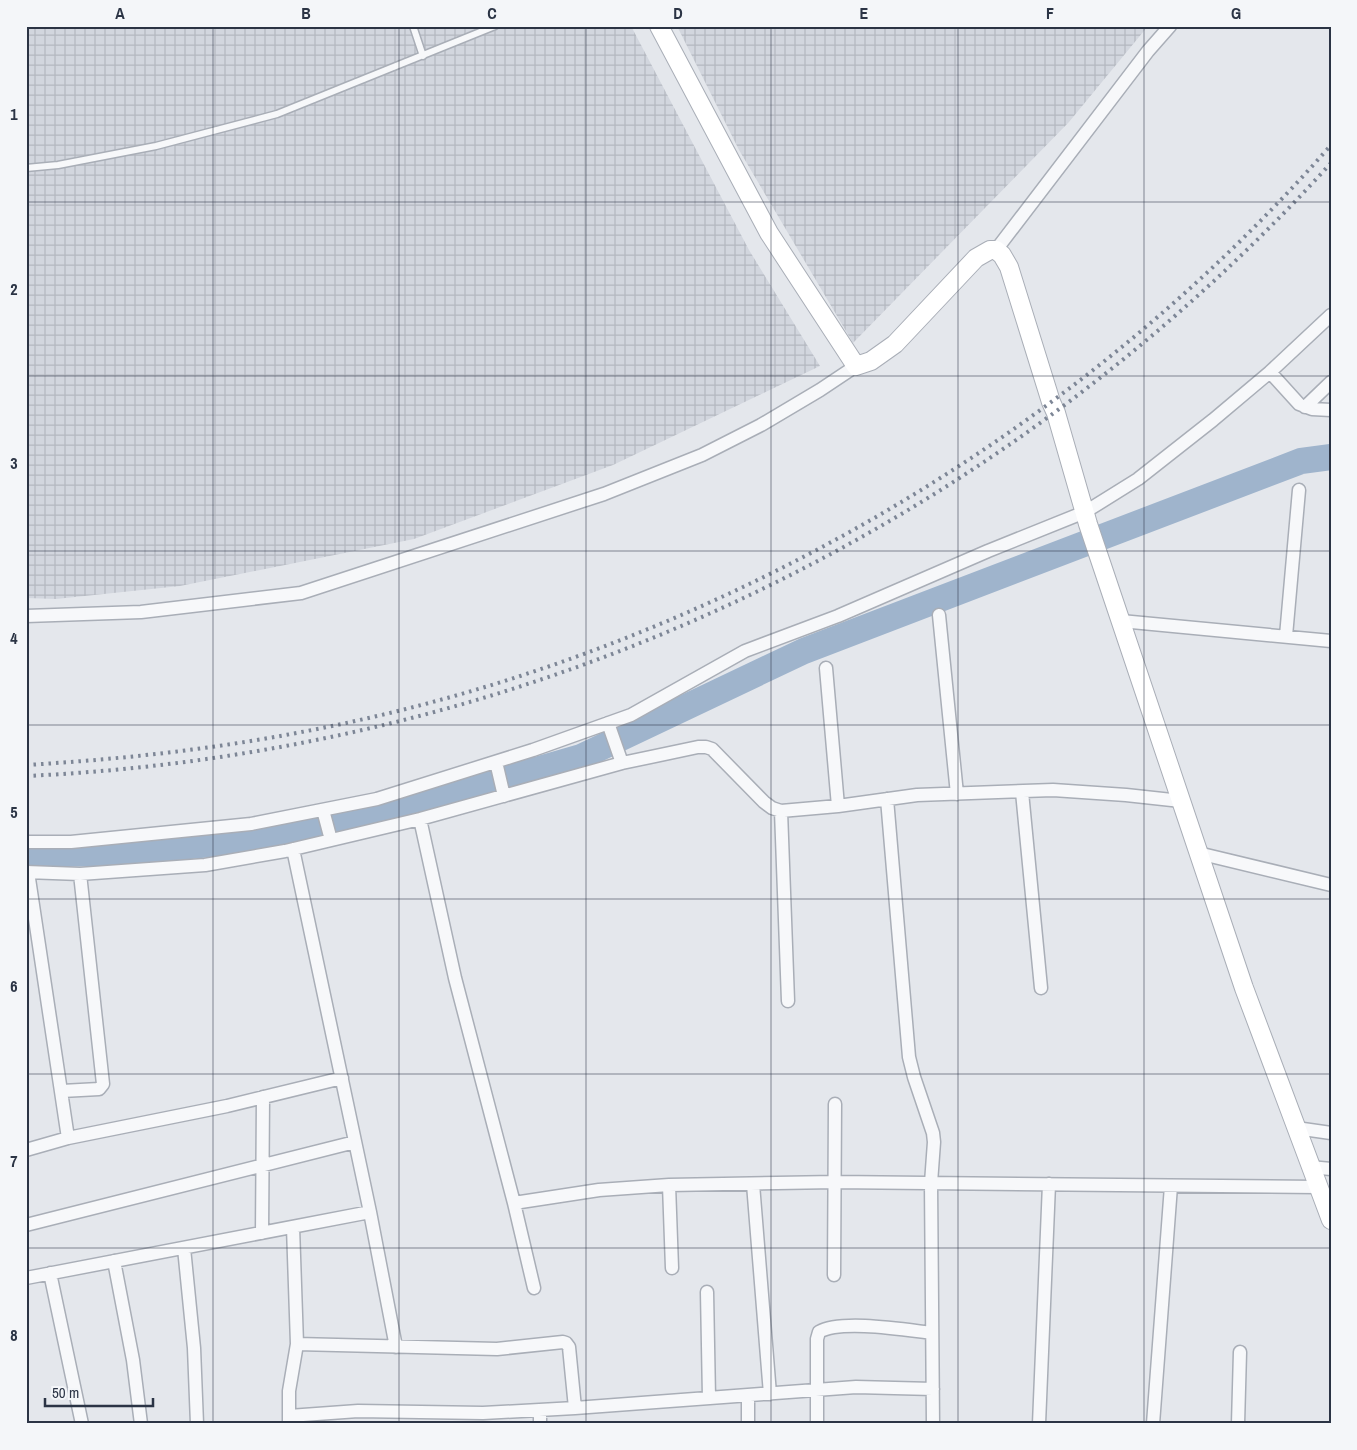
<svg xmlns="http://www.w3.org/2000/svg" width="1357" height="1450" viewBox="0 0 1357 1450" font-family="'Archivo Narrow',sans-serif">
	<defs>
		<pattern id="industrial-grid" width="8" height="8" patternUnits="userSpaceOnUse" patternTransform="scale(1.25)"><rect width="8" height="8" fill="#d2d6de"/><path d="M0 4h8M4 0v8" fill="none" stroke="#b4b8c0"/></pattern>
	</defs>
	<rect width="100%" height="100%" fill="#e4e7ec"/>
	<!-- industrial -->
	<path fill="url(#industrial-grid)" d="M26 26H631L749 250 820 366 613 465 414 539 180 586 56 599 26 598Z
		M677 26H1148L1069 122 853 343 739 150Z"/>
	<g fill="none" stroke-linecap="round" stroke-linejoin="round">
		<!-- river -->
		<path stroke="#9fb4cc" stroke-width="26" d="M26 855 133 852 239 841 390 812 581 757 804 651 1301 461 1331 457"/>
		<!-- lane casing -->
		<g stroke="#a9aeb7" stroke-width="9">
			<path id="lane" d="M413 26 423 56
				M26 168 58 165 156 146 277 114 495 26"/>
		</g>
		<!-- street casing -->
		<g stroke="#a9aeb7" stroke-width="15">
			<path id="street" d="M996 250 1148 51 1170 26
				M1270 372 1299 404 1312 409 1331 410
				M1305 407 1331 382
				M939 615 957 794
				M26 616 141 612 301 593 604 494 702 455 761 425 820 390 856 366
				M1121 621 1331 641
				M1286 636 1299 490
				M826 668 838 806
				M608 723 622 763
				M496 762 504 796
				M1022 792 1041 988
				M887 799 909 1057 914 1077 933 1133 934 1142 931 1183 933 1424
				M323 810 331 840
				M781 811 788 1001
				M420 819 455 978 514 1203 534 1288
				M26 842H71L251 824 377 799 533 750 631 715 745 651 838 616 988 551 1085 512 1138 479 1213 420 1270 372 1331 315
				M293 849 370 1212 396 1347
				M1198 853 1331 885
				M26 872 80 874 205 865 285 851 420 819 622 763 698 747H706L712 749 764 802 772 808 781 811 838 806 917 795 1053 790 1126 795 1181 801
				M28 872 68 1138
				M62 1091 99 1089 103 1084 80 874
				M1296 1128 1331 1133
				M26 1150 68 1138 227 1106 342 1078
				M1310 1167 1331 1169
				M753 1184 770 1394
				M669 1185 672 1268
				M514 1203 599 1190 669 1185 835 1182 1317 1187
				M26 1225 355 1142
				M262 1233 263 1097
				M184 1248 194 1348 197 1424
				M114 1261 133 1360 141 1424
				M50 1273 82 1424
				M834 1275 835 1104
				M26 1278 370 1212
				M707 1292 709 1398
				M297 1344 497 1349 563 1342 566 1343 569 1347 575 1408
				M748 1395V1424
				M540 1410V1424
				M289 1416 358 1411 483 1413 575 1408 856 1387 933 1389
				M289 1424V1391L297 1344 293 1227
				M817 1424V1339L819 1332C841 1319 906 1330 932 1333
				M1039 1424 1049 1184
				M1153 1424 1171 1186
				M1238 1424 1240 1352"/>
		</g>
		<!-- secondary casing -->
		<g stroke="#a9aeb7" stroke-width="20">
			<path id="secondary" d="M659 26 769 233 856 366 871 361 895 344 976 258 990 250H996L1002 255 1009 267 1051 402 1056 413 1088 524 1244 988 1331 1220"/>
		</g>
		<!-- lane -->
		<use href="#lane" stroke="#f7f8fa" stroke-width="6"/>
		<!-- street -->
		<use href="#street" stroke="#f7f8fa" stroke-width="12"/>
		<!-- secondary -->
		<use href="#secondary" stroke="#fff" stroke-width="18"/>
		<!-- rail -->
		<path stroke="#7d8696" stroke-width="4" stroke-dasharray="2.5 5" stroke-linecap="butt" d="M26 765C126 759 224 748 322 728 706 651 1073 440 1331 145
			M26 776C526 753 995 533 1331 163"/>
	</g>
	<!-- grid -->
	<path fill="none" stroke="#2b3445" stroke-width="1" stroke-opacity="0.55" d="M213 26V1424M399 26V1424M586 26V1424M771 26V1424M958 26V1424M1144 26V1424M26 202H1331M26 376H1331M26 551H1331M26 725H1331M26 899H1331M26 1074H1331M26 1248H1331"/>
	<!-- border -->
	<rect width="1357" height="1450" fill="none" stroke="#f4f6f9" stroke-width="55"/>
	<!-- scale -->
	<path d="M45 1398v8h108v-8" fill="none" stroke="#2b3445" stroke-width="2.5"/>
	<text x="52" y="1398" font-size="15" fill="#2b3445" stroke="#f4f6f9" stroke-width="4" paint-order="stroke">50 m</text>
	<rect x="28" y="28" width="1302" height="1394" fill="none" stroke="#2b3445" stroke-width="2"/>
	<g font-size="16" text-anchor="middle" font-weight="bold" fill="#2b3445">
		<text x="120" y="19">A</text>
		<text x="306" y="19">B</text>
		<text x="492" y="19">C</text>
		<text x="678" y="19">D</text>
		<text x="864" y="19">E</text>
		<text x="1050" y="19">F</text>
		<text x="1236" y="19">G</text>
		<text x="14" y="120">1</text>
		<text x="14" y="295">2</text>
		<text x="14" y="469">3</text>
		<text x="14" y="644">4</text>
		<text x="14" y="818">5</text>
		<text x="14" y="992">6</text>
		<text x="14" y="1167">7</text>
		<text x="14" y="1341">8</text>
	</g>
</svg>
